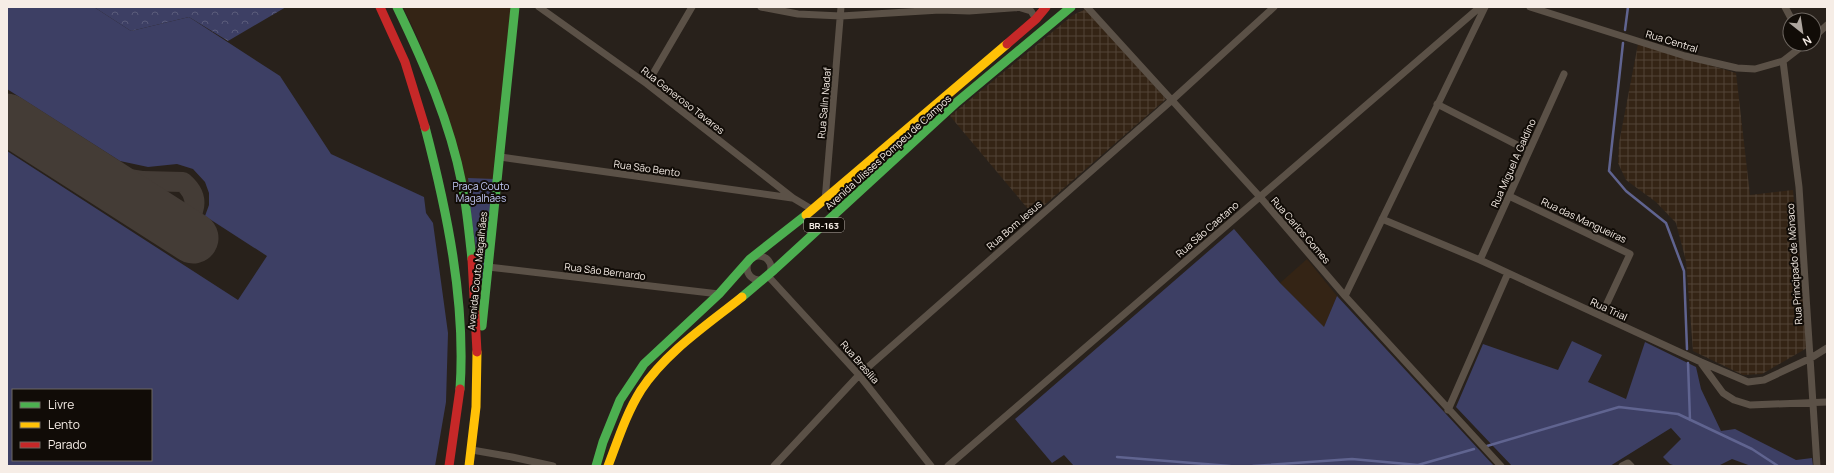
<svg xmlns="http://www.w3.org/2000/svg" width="1834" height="473" viewBox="0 0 1834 473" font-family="Manrope,sans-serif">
	<defs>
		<pattern id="industrial-grid" width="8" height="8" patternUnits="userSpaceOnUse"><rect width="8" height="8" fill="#342415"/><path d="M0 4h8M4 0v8" fill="none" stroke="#524437"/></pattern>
		<pattern id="forest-crowns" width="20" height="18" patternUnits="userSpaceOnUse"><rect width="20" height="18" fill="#3d3f64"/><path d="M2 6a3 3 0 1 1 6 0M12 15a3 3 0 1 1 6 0" fill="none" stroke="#5a5b7a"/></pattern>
	</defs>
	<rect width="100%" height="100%" fill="#28211b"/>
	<!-- built -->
	<path fill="#342415" d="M403 7H511L496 145 481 304 476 260 433 76 416 34Z
		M1307 259 1337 296 1324 328 1280 283Z"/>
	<!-- industrial -->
	<path fill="url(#industrial-grid)" d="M1086 9 1166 99 1033 215 950 116 1073 15Z
		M1638 44 1736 73 1750 195 1793 190 1807 348 1762 374 1743 375 1693 351 1686 261 1676 223 1656 202 1626 180 1618 163 1619 143Z"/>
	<!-- green -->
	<path fill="#3d3f64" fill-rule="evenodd" d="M7 7H94L131 31 189 17 280 76 331 154 424 197 426 213 433 223 448 333 446 402 435 466H7V151L238 300 267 256 205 216 209 205V193L205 182 193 169 177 164 148 167 120 161 7 89ZM13 390H151V460H13Z
		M468 178 495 179 483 280 481 281 467 190 469 185Z
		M1234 229 1280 283 1324 327 1337 296 1494 466H1074L1064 455 1052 463 1015 419Z
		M1572 341 1602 355 1588 382 1626 399 1645 342 1696 367 1701 389 1721 431 1735 429 1796 460 1812 458 1813 466H1751L1732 459 1718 466H1676L1670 464 1663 457 1681 439 1671 428 1610 466H1512L1456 407 1483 344 1558 370Z"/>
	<!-- forest -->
	<path fill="url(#forest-crowns)" d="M94 7H286L228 41 189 17 131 31Z"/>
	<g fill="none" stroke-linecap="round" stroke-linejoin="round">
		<!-- stream -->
		<path stroke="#606490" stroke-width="2.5" d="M1625 30 1628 7
			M1623 43 1609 171 1626 191 1666 223 1684 271 1687 349
			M1688 363 1690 420
			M1487 446 1619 407 1678 414 1752 449 1778 466
			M1117 457 1230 466
			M1253 466 1352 459 1418 465 1474 449"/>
		<!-- taxiway -->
		<path stroke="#443c36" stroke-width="20" d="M78 165 118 177 143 181 183 182C203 199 193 214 182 232"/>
		<!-- runway -->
		<path stroke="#443c36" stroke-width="51" d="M7 119 193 238"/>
		<!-- street -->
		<path stroke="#5b5147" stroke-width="7" d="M539 7 647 84 793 198 813 210
			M761 7 798 14 841 16 940 10 969 11 1023 7
			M1087 7 1260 197 1345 296 1501 466
			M1530 7 1685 56 1737 68 1755 69 1783 61 1805 44
			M1785 7 1792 20
			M1021 8 1031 11 1036 19
			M1814 37 1827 25
			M1783 61 1799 187 1817 466
			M647 84 692 7
			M1437 104 1529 151
			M500 157 792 198
			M1509 196 1630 254 1601 316
			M825 201 841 7
			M1382 219 1480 260 1701 362 1748 382 1764 380 1811 358 1827 348
			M747 268a12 12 0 1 1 24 0a12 12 0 1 1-24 0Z
			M1480 260 1564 74
			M488 267 719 294
			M768 276 859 375 931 466
			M1345 296 1485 7
			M1701 363 1723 393 1734 400 1750 405 1827 402
			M1448 410 1508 273
			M472 450 512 457 553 466
			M774 466 859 375 1172 100 1274 7
			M948 466 1480 7
			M1622 466 1628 463 1631 466"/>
		<!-- fast -->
		<path stroke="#4caf50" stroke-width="9" d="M397 7C424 63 450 122 462 184 467 208 469 234 472 259
			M425 127C447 211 466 302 460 389
			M742 297 774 270 957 102 1071 7
			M482 326 515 7
			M596 466 603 442 620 400 644 364 719 294 750 259 806 215"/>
		<!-- slow -->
		<path stroke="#ffc107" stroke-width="9" d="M806 215 1007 44
			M469 466 476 407 477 352
			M608 466C618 440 626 414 641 390 666 352 707 325 742 297"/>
		<!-- jam -->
		<path stroke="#c62828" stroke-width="9" d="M380 7 405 62 425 127
			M1007 44 1036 19 1046 7
			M472 259 477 352
			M449 466 460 389"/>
	</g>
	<g text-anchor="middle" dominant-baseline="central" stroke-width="4" stroke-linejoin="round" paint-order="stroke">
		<!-- shield labels -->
		<rect fill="#110c07" stroke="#b1aaa3" stroke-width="1" x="804" y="218" width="40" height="14" rx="3"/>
		<g font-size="9" font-weight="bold" fill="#f6ede6">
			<text x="824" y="225">BR-163</text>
		</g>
		<!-- street labels -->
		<g font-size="10" fill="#f6ede6" stroke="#110c07">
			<text transform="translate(1672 41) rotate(17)">Rua Central</text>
			<text transform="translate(683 100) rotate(38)">Rua Generoso Tavares</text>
			<text transform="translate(824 103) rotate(-85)">Rua Salin Nadaf</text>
			<text transform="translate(888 152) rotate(-42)">Avenida Ulisses Pompeu de Campos</text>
			<text transform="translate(1513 163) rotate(-66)">Rua Miguel A Galdino</text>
			<text transform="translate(647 168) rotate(8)">Rua São Bento</text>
			<text transform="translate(1584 220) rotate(25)">Rua das Mangueiras</text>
			<text transform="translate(1014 225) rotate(-41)">Rua Bom Jesus</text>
			<text transform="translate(1207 229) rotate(-41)">Rua São Caetano</text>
			<text transform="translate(1301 230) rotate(49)">Rua Carlos Gomes</text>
			<text transform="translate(1794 264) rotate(-94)">Rua Principado de Mônaco</text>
			<text transform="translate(477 271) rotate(-84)">Avenida Couto Magalhães</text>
			<text transform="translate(605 271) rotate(7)">Rua São Bernardo</text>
			<text transform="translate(1609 309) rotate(25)">Rua Trial</text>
			<text transform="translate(860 362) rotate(49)">Rua Brasília</text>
		</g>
		<!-- park labels -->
		<g font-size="10" fill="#c5cbf9" stroke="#110c07">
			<text x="481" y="186">Praça Couto<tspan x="481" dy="12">Magalhães</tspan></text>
		</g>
	</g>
	<!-- border -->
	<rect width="1834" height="473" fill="none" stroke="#f6ede6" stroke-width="16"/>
	<!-- legend -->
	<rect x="12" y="389" width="140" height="72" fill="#110c07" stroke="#6d6660"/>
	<rect x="20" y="402" width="20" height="6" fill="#4caf50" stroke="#6d6660"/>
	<text x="48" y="409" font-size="12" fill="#f6ede6">Livre</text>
	<rect x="20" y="422" width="20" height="6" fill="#ffc107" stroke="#6d6660"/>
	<text x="48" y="429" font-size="12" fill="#f6ede6">Lento</text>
	<rect x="20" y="442" width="20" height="6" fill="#c62828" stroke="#6d6660"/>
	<text x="48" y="449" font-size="12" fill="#f6ede6">Parado</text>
	<!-- north arrow -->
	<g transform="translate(1802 32) rotate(150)"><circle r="19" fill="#110c07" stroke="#6d6660"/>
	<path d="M0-3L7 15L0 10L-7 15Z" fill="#aea69f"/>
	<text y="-6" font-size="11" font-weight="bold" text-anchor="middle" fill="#f6ede6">N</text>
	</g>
</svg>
